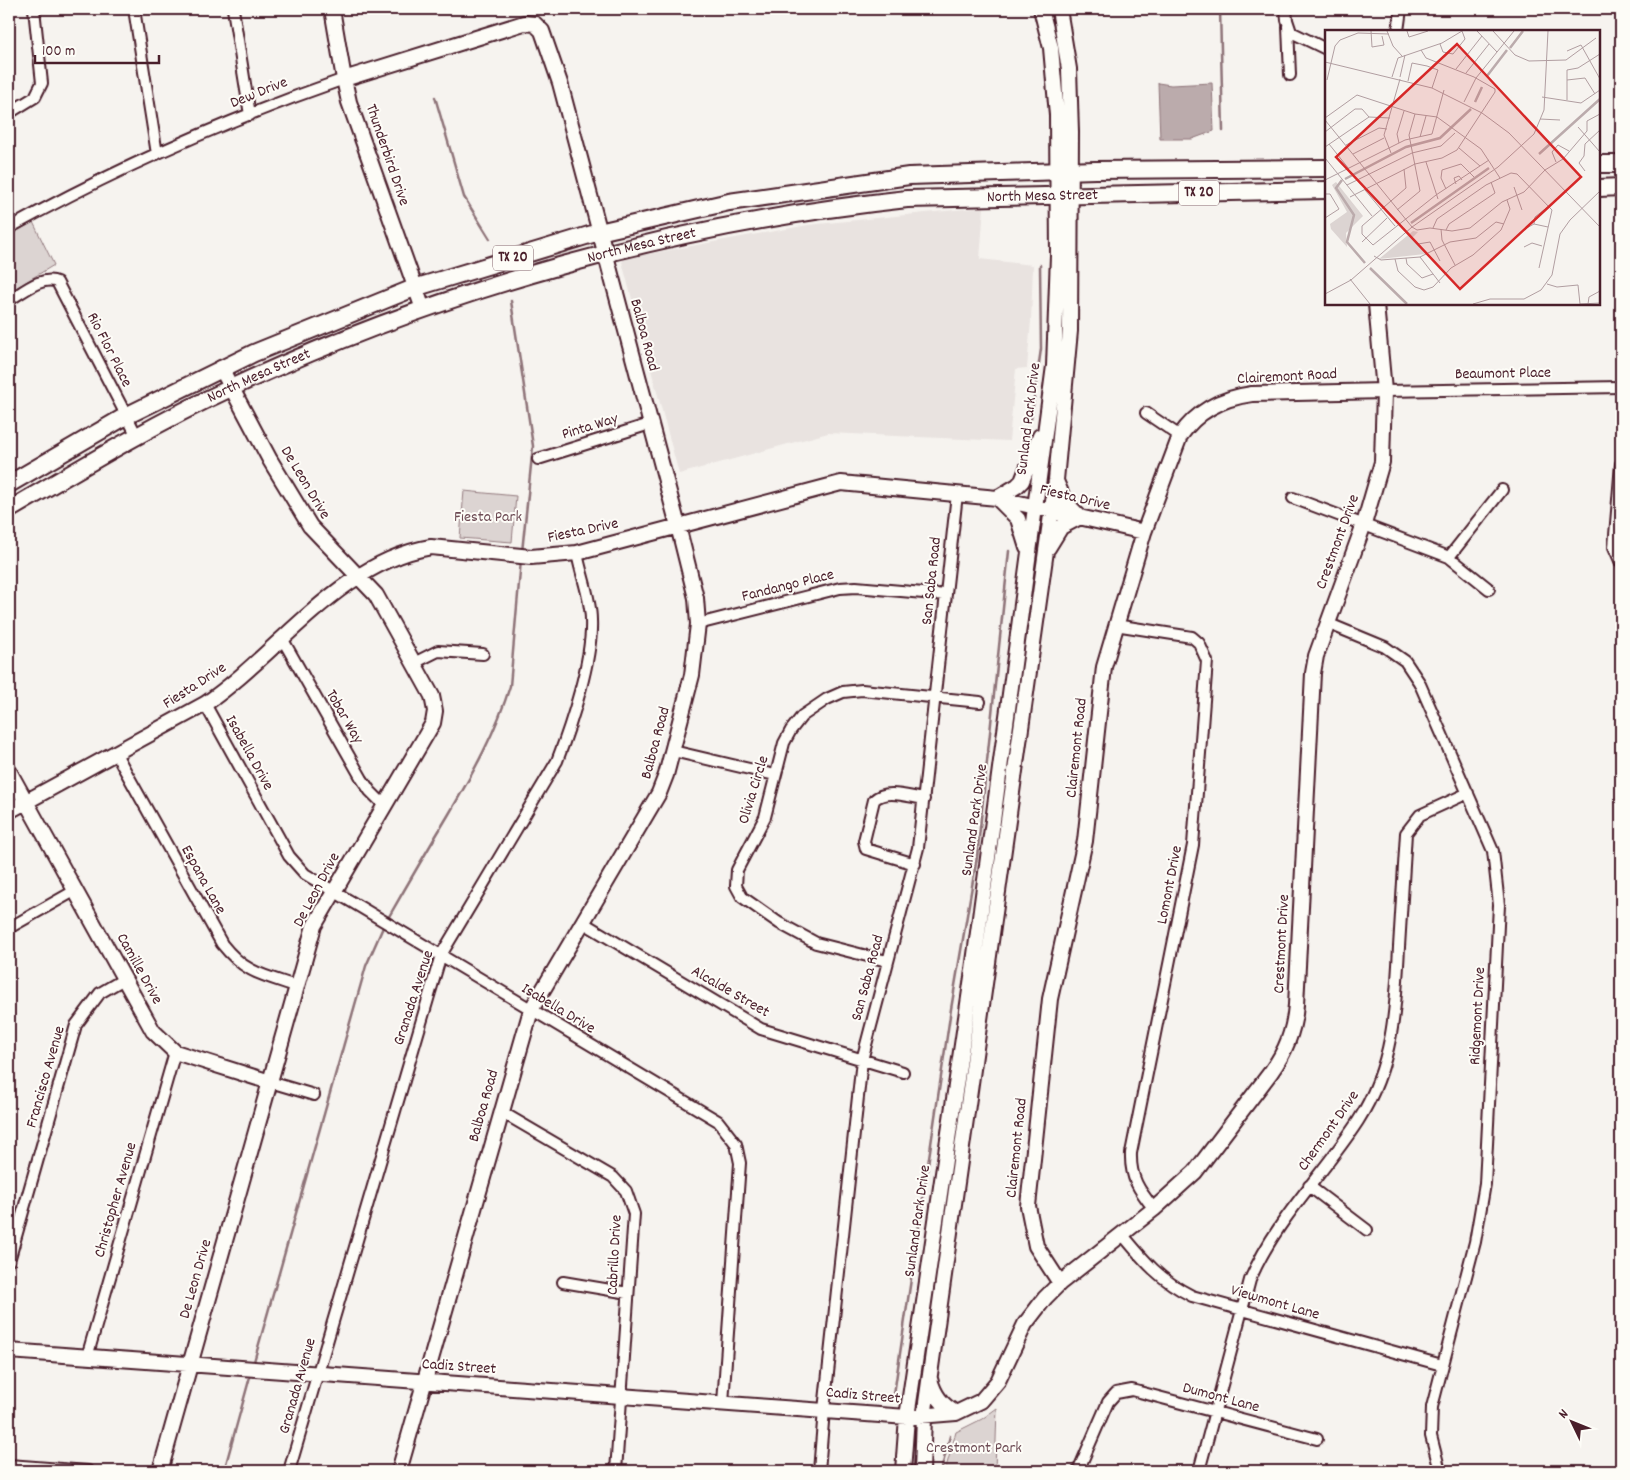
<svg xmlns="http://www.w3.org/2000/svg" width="1630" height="1480" viewBox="0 0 1630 1480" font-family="Dekko,sans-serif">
	<rect width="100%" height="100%" fill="#f6f3ef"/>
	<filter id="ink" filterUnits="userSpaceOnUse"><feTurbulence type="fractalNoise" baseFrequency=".02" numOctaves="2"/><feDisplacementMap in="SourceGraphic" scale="10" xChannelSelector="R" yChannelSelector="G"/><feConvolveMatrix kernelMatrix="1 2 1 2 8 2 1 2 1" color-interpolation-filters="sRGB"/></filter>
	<g filter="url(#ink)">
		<!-- built -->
		<path fill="#e9e3e0" d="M984 207 980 259 1033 265 1031 321 1027 368 1016 369 1009 441 828 433 679 474 622 262 625 258 808 225Z"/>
		<!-- green -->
		<path fill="#dcd4d2" stroke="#937a7e" d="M33 222 54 265 9 292V236Z
			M464 491 516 496 512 542 460 538Z
			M997 1408 995 1471H945L956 1432 982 1419Z"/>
		<!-- water -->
		<path fill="#bbabac" stroke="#8e7378" d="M1158 83 1171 85 1212 83 1214 131 1192 139H1160Z"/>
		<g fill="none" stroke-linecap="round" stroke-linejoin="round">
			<!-- stream -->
			<path stroke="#8e7378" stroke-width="2.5" d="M1220 9 1223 131
				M435 97 464 197 490 239
				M511 301 533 446 522 552
				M1031 419 1041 349 1040 265
				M387 920C407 885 428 849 449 814 473 773 496 732 510 686L521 560
				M253 1365 366 966 384 925
				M894 1394 951 1009 977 857 1009 551
				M224 1471 251 1373
				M941 1471 950 1436"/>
			<!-- street casing -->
			<g stroke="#4a1f2b" stroke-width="14">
				<path id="street" d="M134 9 157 154
					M233 9 250 115
					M1286 9 1287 20 1291 32 1326 49
					M1288 26 1290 75
					M1398 31 1401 9
					M9 113 35 97 42 83 34 9
					M9 228C115 169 229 119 344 79
					M9 300C22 293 42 275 57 282L137 436
					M1384 391 1621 387
					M1146 413 1180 436
					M538 459 650 424
					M1621 464 1614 547 1621 563
					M1293 498 1449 557 1489 589
					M1449 557 1502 490
					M1327 623 1385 647 1405 661 1419 682 1493 851 1499 905 1485 1184 1475 1242 1432 1407 1431 1436 1440 1471
					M698 624 840 588 856 587 946 595
					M1115 625 1192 637 1199 643 1207 661 1193 845 1131 1153C1130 1178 1139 1190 1154 1209
					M283 640 362 779 370 791 384 805
					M414 663 438 651 483 654
					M205 704 289 856 305 874 718 1121 736 1144 740 1163 723 1403
					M673 751 775 775
					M116 754 222 944C245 973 262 975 296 986
					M915 864 866 849 864 841 874 800C886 788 909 797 924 799
					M582 922 761 1029 903 1072
					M9 928 76 890
					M887 961 816 943 779 923 742 897 736 886 737 870 765 817 784 743 791 730 802 716 827 699 843 692 862 690 980 702
					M270 1082 314 1095
					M500 1111 613 1177 626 1191 634 1214 616 1471
					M1309 1186 1367 1230
					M1122 1234C1145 1262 1160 1280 1192 1296L1442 1365
					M9 1261 76 1025 100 993 124 979
					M563 1282 628 1293
					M87 1357 175 1052
					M9 1465 88 1471
					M289 1471 441 955 557 761C571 725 593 658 591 620 591 599 581 575 577 553
					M819 1471 824 1410 862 1060 918 848 957 494
					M1078 1471 1108 1402 1116 1393 1132 1390 1317 1439
					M1199 1471 1250 1280C1276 1219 1323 1175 1358 1121 1393 1066 1396 1009 1399 947 1401 909 1404 871 1406 833L1420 815 1468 793"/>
			</g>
			<!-- secondary casing -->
			<g stroke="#4a1f2b" stroke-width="18">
				<path id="secondary" d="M332 9 344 79 349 102 423 309
					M344 79 524 23 535 24 542 31 560 83 678 526 696 598 698 624 692 675 666 775 659 793 531 1010 399 1471
					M1027 548 1018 519 997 498 1017 486 1022 481 1040 436
					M1048 548 1061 527 1080 517 1065 502 1056 481
					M9 771 153 1031 175 1052 270 1082
					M9 811 205 704C278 654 340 562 431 547L531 557 577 553 841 483 997 498 1144 532
					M1060 1283 1036 1246 1028 1206 1050 999 1085 841 1104 667 1144 532 1180 436C1197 411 1222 398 1252 394L1384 391
					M9 1351 907 1417 956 1413 981 1401 998 1381 1025 1324 1045 1298 1060 1283 1154 1209 1195 1172 1271 1072C1286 1051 1294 1031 1296 1005L1313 673 1316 656 1364 524 1382 462 1384 391 1376 304
					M930 1379C934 1395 942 1405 956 1413
					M160 1471 314 926 433 723 435 711 432 696 376 595 310 526 270 460 221 368
					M903 1471 907 1417 972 977 1054 366 1058 255 1057 115 1051 48 1041 9
					M922 1471 924 1417 1056 480 1070 331 1071 132 1069 69 1059 9"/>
			</g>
			<!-- primary casing -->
			<g stroke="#4a1f2b" stroke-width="20">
				<g id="primary">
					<path d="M1599 164H1621"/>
					<path d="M1599 188 1621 187"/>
					<path d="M9 484 126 416 254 353 414 288 599 232 729 202 909 176 1095 170 1326 168"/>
					<path id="s1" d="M9 510C82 467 155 423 233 387 445 288 675 224 907 199L1326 190"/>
				</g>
			</g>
			<!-- street -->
			<use href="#street" stroke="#fdfcf7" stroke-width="10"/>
			<!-- secondary -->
			<use href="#secondary" stroke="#fdfcf7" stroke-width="14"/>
			<!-- primary -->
			<use href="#primary" stroke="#fdfcf7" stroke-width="16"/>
		</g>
	</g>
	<g text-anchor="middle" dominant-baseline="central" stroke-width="4" stroke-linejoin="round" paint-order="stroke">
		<!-- shield labels -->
		<g fill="#fdfcf7" stroke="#806168" stroke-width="1">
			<rect x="1179" y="180.5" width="40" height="25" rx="4"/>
			<rect x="493" y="245.5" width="40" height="25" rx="4"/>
		</g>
		<g font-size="15" font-weight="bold" fill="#4a1f2b">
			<text x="1199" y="193">TX 20</text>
			<text x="513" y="258">TX 20</text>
		</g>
		<!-- street labels -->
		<g font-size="16" fill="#4a1f2b" stroke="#fdfcf7">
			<text transform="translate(259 93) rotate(-22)">Dew Drive</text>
			<text transform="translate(387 155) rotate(71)">Thunderbird Drive</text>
			<text stroke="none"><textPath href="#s1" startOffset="1094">North Mesa Street</textPath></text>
			<text stroke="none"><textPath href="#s1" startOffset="689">North Mesa Street</textPath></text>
			<text transform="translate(644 335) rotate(75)">Balboa Road</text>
			<text transform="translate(109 350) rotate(63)">Rio Flor Place</text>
			<text transform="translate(1503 374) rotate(-1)">Beaumont Place</text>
			<text stroke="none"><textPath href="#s1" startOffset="284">North Mesa Street</textPath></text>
			<text transform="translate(1287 377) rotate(-3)">Clairemont Road</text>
			<text transform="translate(1029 419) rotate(-83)">Sunland Park Drive</text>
			<text transform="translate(590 427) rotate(-17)">Pinta Way</text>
			<text transform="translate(305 483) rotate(59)">De Leon Drive</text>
			<text transform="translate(1075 498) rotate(13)">Fiesta Drive</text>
			<text transform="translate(583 531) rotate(-12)">Fiesta Drive</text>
			<text transform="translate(1338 542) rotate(-70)">Crestmont Drive</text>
			<text transform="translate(932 581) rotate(-84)">San Saba Road</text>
			<text transform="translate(788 586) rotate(-14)">Fandango Place</text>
			<text transform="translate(195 686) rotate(-33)">Fiesta Drive</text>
			<text transform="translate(344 717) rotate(60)">Tobar Way</text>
			<text transform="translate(656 743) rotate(-75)">Balboa Road</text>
			<text transform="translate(1077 748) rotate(-84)">Clairemont Road</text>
			<text transform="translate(249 753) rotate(61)">Isabella Drive</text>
			<text transform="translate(754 790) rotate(-73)">Olivia Circle</text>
			<text transform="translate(975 820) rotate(-82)">Sunland Park Drive</text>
			<text transform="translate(203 880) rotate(61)">Espana Lane</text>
			<text transform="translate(1170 885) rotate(-79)">Lomont Drive</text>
			<text transform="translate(317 890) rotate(-62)">De Leon Drive</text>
			<text transform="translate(1282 944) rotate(-87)">Crestmont Drive</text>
			<text transform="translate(139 969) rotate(61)">Camille Drive</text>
			<text transform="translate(868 978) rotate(-75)">San Saba Road</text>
			<text transform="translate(730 992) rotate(30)">Alcalde Street</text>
			<text transform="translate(414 998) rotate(-72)">Granada Avenue</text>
			<text transform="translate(558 1009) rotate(31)">Isabella Drive</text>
			<text transform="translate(1478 1016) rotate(-87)">Ridgemont Drive</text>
			<text transform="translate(46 1077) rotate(-74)">Francisco Avenue</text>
			<text transform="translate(484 1106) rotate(-74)">Balboa Road</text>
			<text transform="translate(1329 1131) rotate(-55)">Chermont Drive</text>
			<text transform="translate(1017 1148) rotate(-84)">Clairemont Road</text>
			<text transform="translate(116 1200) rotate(-74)">Christopher Avenue</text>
			<text transform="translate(918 1221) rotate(-82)">Sunland Park Drive</text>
			<text transform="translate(615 1255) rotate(-87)">Cabrillo Drive</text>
			<text transform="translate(196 1279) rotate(-74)">De Leon Drive</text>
			<text transform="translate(1275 1303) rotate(16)">Viewmont Lane</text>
			<text transform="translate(459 1367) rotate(4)">Cadiz Street</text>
			<text transform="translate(298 1386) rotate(-74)">Granada Avenue</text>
			<text transform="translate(863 1396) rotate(5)">Cadiz Street</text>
			<text transform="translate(1221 1398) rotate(15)">Dumont Lane</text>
		</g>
		<!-- park labels -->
		<g font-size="16" fill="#6e4c55" stroke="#fdfcf7">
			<text x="488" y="517">Fiesta Park</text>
			<text x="974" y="1448">Crestmont Park</text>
		</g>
	</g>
	<!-- overview -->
	<g transform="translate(1325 30)">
		<rect width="275" height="275" fill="#f6f3ef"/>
		<path d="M11 152 38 186 21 203 22 217 6 199 5 194 22 182 7 155ZM88 201 93 202 87 208 100 224 54 229Z" fill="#dcd4d2"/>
		<path fill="none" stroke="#bbabac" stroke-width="2.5" d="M185 18 198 1M162 46 182 20M150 72 157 57M214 124 275 69M20 149 81 117 115 108 146 79M17 150 11 158 29 185 22 212 40 233M86 193 164 138M45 238 82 274"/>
		<path fill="none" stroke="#b19ea1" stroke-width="1" d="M46 1 47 17 59 15 57 6M62 1 68 16 77 26M82 1 84 7 103 1M152 1 172 22M168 1 190 25 204 31 241 30 271 8M115 14 118 22 128 24 140 9 137 1M256 15 275 49M242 21 256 15M0 32 107 58 157 83 184 103 275 197M131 39 157 6M141 43 164 14M67 47 73 28 117 13 137 1M75 47 80 25M2 50 10 16 15 10 33 3 64 4M242 50 260 48 270 64M83 51 87 33 102 36 113 40 107 58M217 67 256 73 275 60M242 70V40L253 38 275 24M139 72 151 48 189 1M0 88 32 65 90 84 112 87 156 119 175 148M215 89 235 90M0 90 87 197 92 200 105 198 127 201 145 198 177 172 199 162 220 140 238 129 262 101V91L275 84M253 97 275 122M0 102 30 79H37L44 87M95 107 101 86M74 113 72 104 79 81M4 114 24 139M21 115 54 98 62 99M0 117 44 87 65 88M134 118 155 136M66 123 59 105 75 49M28 124 59 108M0 128 47 186M101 132 113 169M231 132 227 122 233 115 244 121M79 139 81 158 37 196V204L48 215 111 165 164 130M260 141 254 133 259 126 260 114 275 100M0 150 80 110 107 104 119 60M131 154 129 148 134 146 137 150M22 155 87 123 116 116 130 103M189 157 197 180M121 159 116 148 117 140 136 134 149 147M40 160 70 196M0 164H5L14 179 0 188M25 167 90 134 117 128 132 120 170 62V59L149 47 101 28 96 20M72 180 95 161 84 105 90 84M209 194 210 187 224 176M108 198 112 189 161 155 186 143 192 144 227 180 214 238M116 199 117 210 130 235M121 200 124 194 170 163 166 152M198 200 209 194 223 197M37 212 62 188M93 214 105 212 115 231M199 217 207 213 217 216M49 226 56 230 95 227 125 212 151 208 171 192 179 194M95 227 115 253M81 228 82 234 97 248 108 244M70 229 73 241 90 257 99 260 108 257 126 238 148 225 176 200 185 179 182 170M25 249 45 274M222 254 232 257 253 255 255 274 275 273M0 264 26 250 87 197 173 137 209 104 219 80 223 1M148 274 165 269H199L216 260 227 245 235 204 245 190 275 161M263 274 264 267 275 261"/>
		<path fill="#d62828" fill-opacity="0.15" stroke="#d62828" stroke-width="2.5" d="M132 14 256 147 135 259 11 127Z"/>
		<rect width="275" height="275" fill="none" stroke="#4a1f2b" stroke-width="2.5"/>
	</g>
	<!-- margin -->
	<rect width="1630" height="1480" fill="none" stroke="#fdfcf7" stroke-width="30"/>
	<rect x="15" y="15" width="1600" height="1450" fill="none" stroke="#4a1f2b" stroke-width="2" filter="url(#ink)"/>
	<!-- north arrow -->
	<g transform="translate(1572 1422) rotate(313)" stroke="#fdfcf7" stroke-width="4" paint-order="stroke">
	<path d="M0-4L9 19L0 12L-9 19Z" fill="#4a1f2b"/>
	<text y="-8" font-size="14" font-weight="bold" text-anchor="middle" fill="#4a1f2b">N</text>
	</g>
	<!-- scale -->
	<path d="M35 55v8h124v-8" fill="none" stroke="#4a1f2b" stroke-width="2.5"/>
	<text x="42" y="55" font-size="15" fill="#4a1f2b" stroke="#fdfcf7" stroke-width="4" paint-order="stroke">100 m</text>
</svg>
